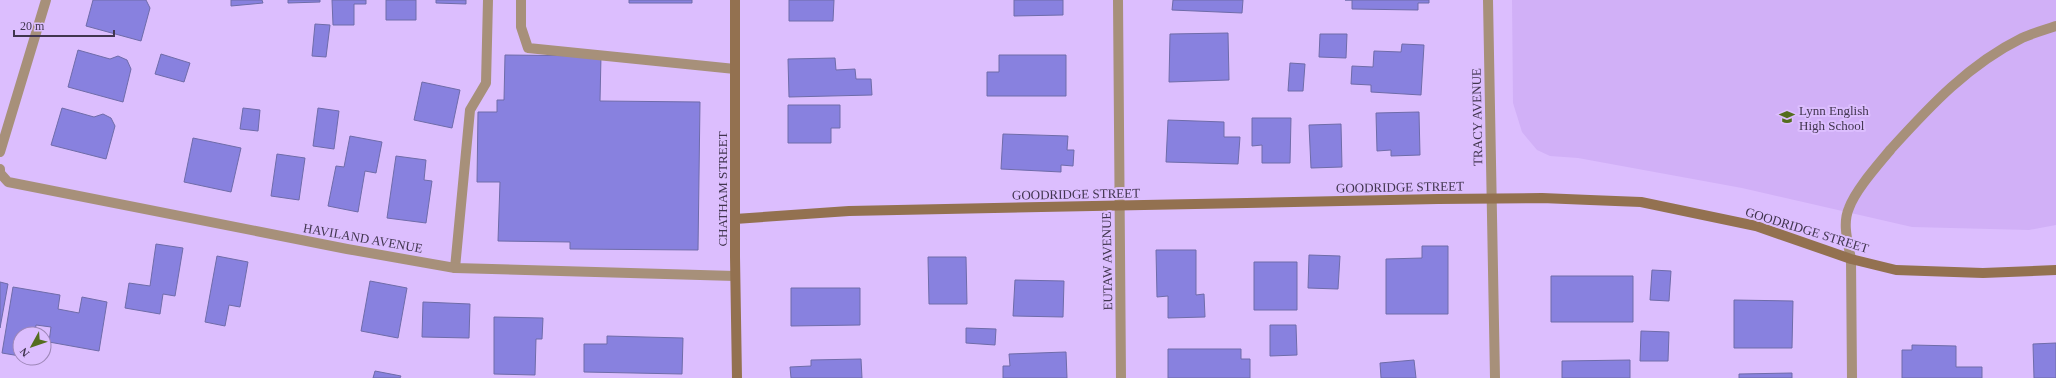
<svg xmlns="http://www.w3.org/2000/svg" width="2056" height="378" viewBox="0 0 2056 378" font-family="Georgia,serif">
	<rect width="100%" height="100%" fill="#dcbefe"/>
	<!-- built -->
	<path fill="#d1b0f7" d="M1512 0H2056V225L2029 230 1912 227 1742 188 1578 158 1550 156 1537 150 1522 132 1513 103Z"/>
	<!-- building -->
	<path fill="#8881df" stroke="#6f6ca9" d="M93 0H146L150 8 141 41 86 26Z
		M231 0H262L263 3 231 6Z
		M288 0H320V2L288 3Z
		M332 0H366V4H354V25H333Z
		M386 0H416V20H386Z
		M436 0H466V4L436 3Z
		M629 0H692V3H629Z
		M789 0H834L833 21H789Z
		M1014 0H1063V15L1014 16Z
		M1173 0H1243L1242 13 1172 10Z
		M1345 0H1429V3H1418V10L1352 9V0Z
		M315 24 330 25 326 57 312 56Z
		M1228 33 1229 80 1169 82 1170 34Z
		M1320 34H1347L1346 58 1319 57Z
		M1402 44 1424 45 1421 95 1371 92V85L1351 84 1352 66 1373 67 1374 51 1401 52Z
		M78 50 110 59 118 56 127 60 131 69 123 102 68 87Z
		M161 54 190 63 184 82 155 74Z
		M505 55 601 56 600 101 700 102 698 250 570 249V242L498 241 500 182H477L478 112H497V100H504Z
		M999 55H1066V96H987V72H999Z
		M835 58 836 70 855 69 856 79H871L872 95 789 97 788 59Z
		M1290 63 1305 64 1303 91H1288Z
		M422 82 460 90 452 128 414 120Z
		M788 105H840V128H831V143H788Z
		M62 108 94 117 103 114 111 118 115 126 106 159 51 145Z
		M243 108 260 110 258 131 240 129Z
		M318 108 339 111 334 149 313 146Z
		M1419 112 1420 155 1391 156V150L1377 151 1376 113Z
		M1252 118H1291L1290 163H1262V145L1252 146Z
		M1168 120 1224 122V137H1240L1238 164 1166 162Z
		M1341 124 1342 167 1311 168 1309 125Z
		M1003 134 1068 136 1067 150H1074L1073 166 1061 165V172L1001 169Z
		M350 136 382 142 376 173 365 171 358 212 328 206 336 166 344 167Z
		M193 138 241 148 231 192 184 182Z
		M277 154 305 158 299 200 271 196Z
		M396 156 426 160 424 180 432 181 426 223 387 218Z
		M156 244 183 248 175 296 163 294 160 314 125 308 129 283 150 286Z
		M1422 246H1448V314H1386V259L1422 258Z
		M1156 250H1196V295L1204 294 1205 317 1168 318V296L1157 297Z
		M1309 255 1340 256 1338 289 1308 288Z
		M217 256 248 262 240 307 229 305 225 326 205 322Z
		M928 257H966L967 304H929Z
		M1254 262H1297V310H1254Z
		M1652 270 1671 271 1669 301 1650 300Z
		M1551 276H1633V322H1551Z
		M1015 280 1064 281 1063 317 1013 316Z
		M370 281 407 288 398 338 361 331Z
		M0 282 8 284 0 328Z
		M13 287 60 295 58 309 79 313 82 297 107 302 99 351 49 342 51 327 36 325 35 334H20V356L2 353Z
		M791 288H860V325L791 326Z
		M1734 300 1793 301 1792 348H1734Z
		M423 302 470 304 469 338 422 337Z
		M494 317 543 318 542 339H536L535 375 494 374Z
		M1270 325H1296L1297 355 1270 356Z
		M966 328 996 329 995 345 966 343Z
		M1641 331 1669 332 1668 361H1640Z
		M607 336 683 338 682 374 584 372V344H607Z
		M2056 343V378H2034L2033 344Z
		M1912 345 1956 346V367H1982V378H1902V350H1912Z
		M1168 349H1241V359H1250V378H1168Z
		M1066 352 1067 378H1003V366H1010L1009 354Z
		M861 359 862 378H791L790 367 811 366V360Z
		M1414 360 1416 378H1381L1380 363Z
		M1630 360V378H1562V361Z
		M375 371 401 376 400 378H373Z
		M1792 373V378H1739V374Z"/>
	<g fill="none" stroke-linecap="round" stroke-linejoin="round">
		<!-- lane -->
		<path stroke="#a7907a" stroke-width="10" d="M521 0V27L528 48 735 69
			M1851 259C1848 242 1842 224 1849 208 1856 189 1878 165 1891 149 1930 106 1969 64 2022 38 2033 33 2045 30 2056 26
			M455 268 470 110 486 83 488 0"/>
		<!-- street -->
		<path stroke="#a7907a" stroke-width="10" d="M1118 0 1121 378
			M1488 0 1495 378
			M0 152 46 0
			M0 169V173L8 182 347 249 455 268 735 276
			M1851 259 1852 378"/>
		<!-- secondary -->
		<path stroke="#937150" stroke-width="10" d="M735 0V257L737 378
			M735 219 849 211 1438 199 1542 198 1590 200 1641 202 1756 226 1851 259 1896 270 1983 273 2056 270"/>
	</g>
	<!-- icons -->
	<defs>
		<g id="school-bare" transform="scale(1.2)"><path d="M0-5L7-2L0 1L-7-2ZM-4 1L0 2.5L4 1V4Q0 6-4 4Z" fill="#546d1e" stroke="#dcbefe" stroke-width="2.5" paint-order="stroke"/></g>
	</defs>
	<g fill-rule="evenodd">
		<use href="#school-bare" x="1787" y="117"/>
	</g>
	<g text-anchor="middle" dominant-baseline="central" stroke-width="4" stroke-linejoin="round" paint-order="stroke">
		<!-- poi labels -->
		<g font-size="13" fill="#41354f" stroke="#dcbefe" text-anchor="start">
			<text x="1799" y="110">Lynn English<tspan x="1799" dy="15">High School</tspan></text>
		</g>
		<!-- street labels -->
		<g font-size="13" fill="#41354f" stroke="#dcbefe">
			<text transform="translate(1477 117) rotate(-91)">TRACY AVENUE</text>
			<text transform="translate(1400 187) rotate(-1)">GOODRIDGE STREET</text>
			<text transform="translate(722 189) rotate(-90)">CHATHAM STREET</text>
			<text transform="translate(1076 194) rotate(-1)">GOODRIDGE STREET</text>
			<text transform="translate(1807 230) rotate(17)">GOODRIDGE STREET</text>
			<text transform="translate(363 238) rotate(10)">HAVILAND AVENUE</text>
			<text transform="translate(1107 261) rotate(-91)">EUTAW AVENUE</text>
		</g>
	</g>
	<!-- north arrow -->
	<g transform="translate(32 346) rotate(230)"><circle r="19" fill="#dcbefe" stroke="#9e87b8"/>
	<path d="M0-3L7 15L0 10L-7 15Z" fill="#546d1e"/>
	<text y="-6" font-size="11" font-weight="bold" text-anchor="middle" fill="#41354f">N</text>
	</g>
	<!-- scale -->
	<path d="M14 30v6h100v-6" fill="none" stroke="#41354f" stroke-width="2"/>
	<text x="20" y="30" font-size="12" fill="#41354f" stroke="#dcbefe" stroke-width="3" paint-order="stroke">20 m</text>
</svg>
